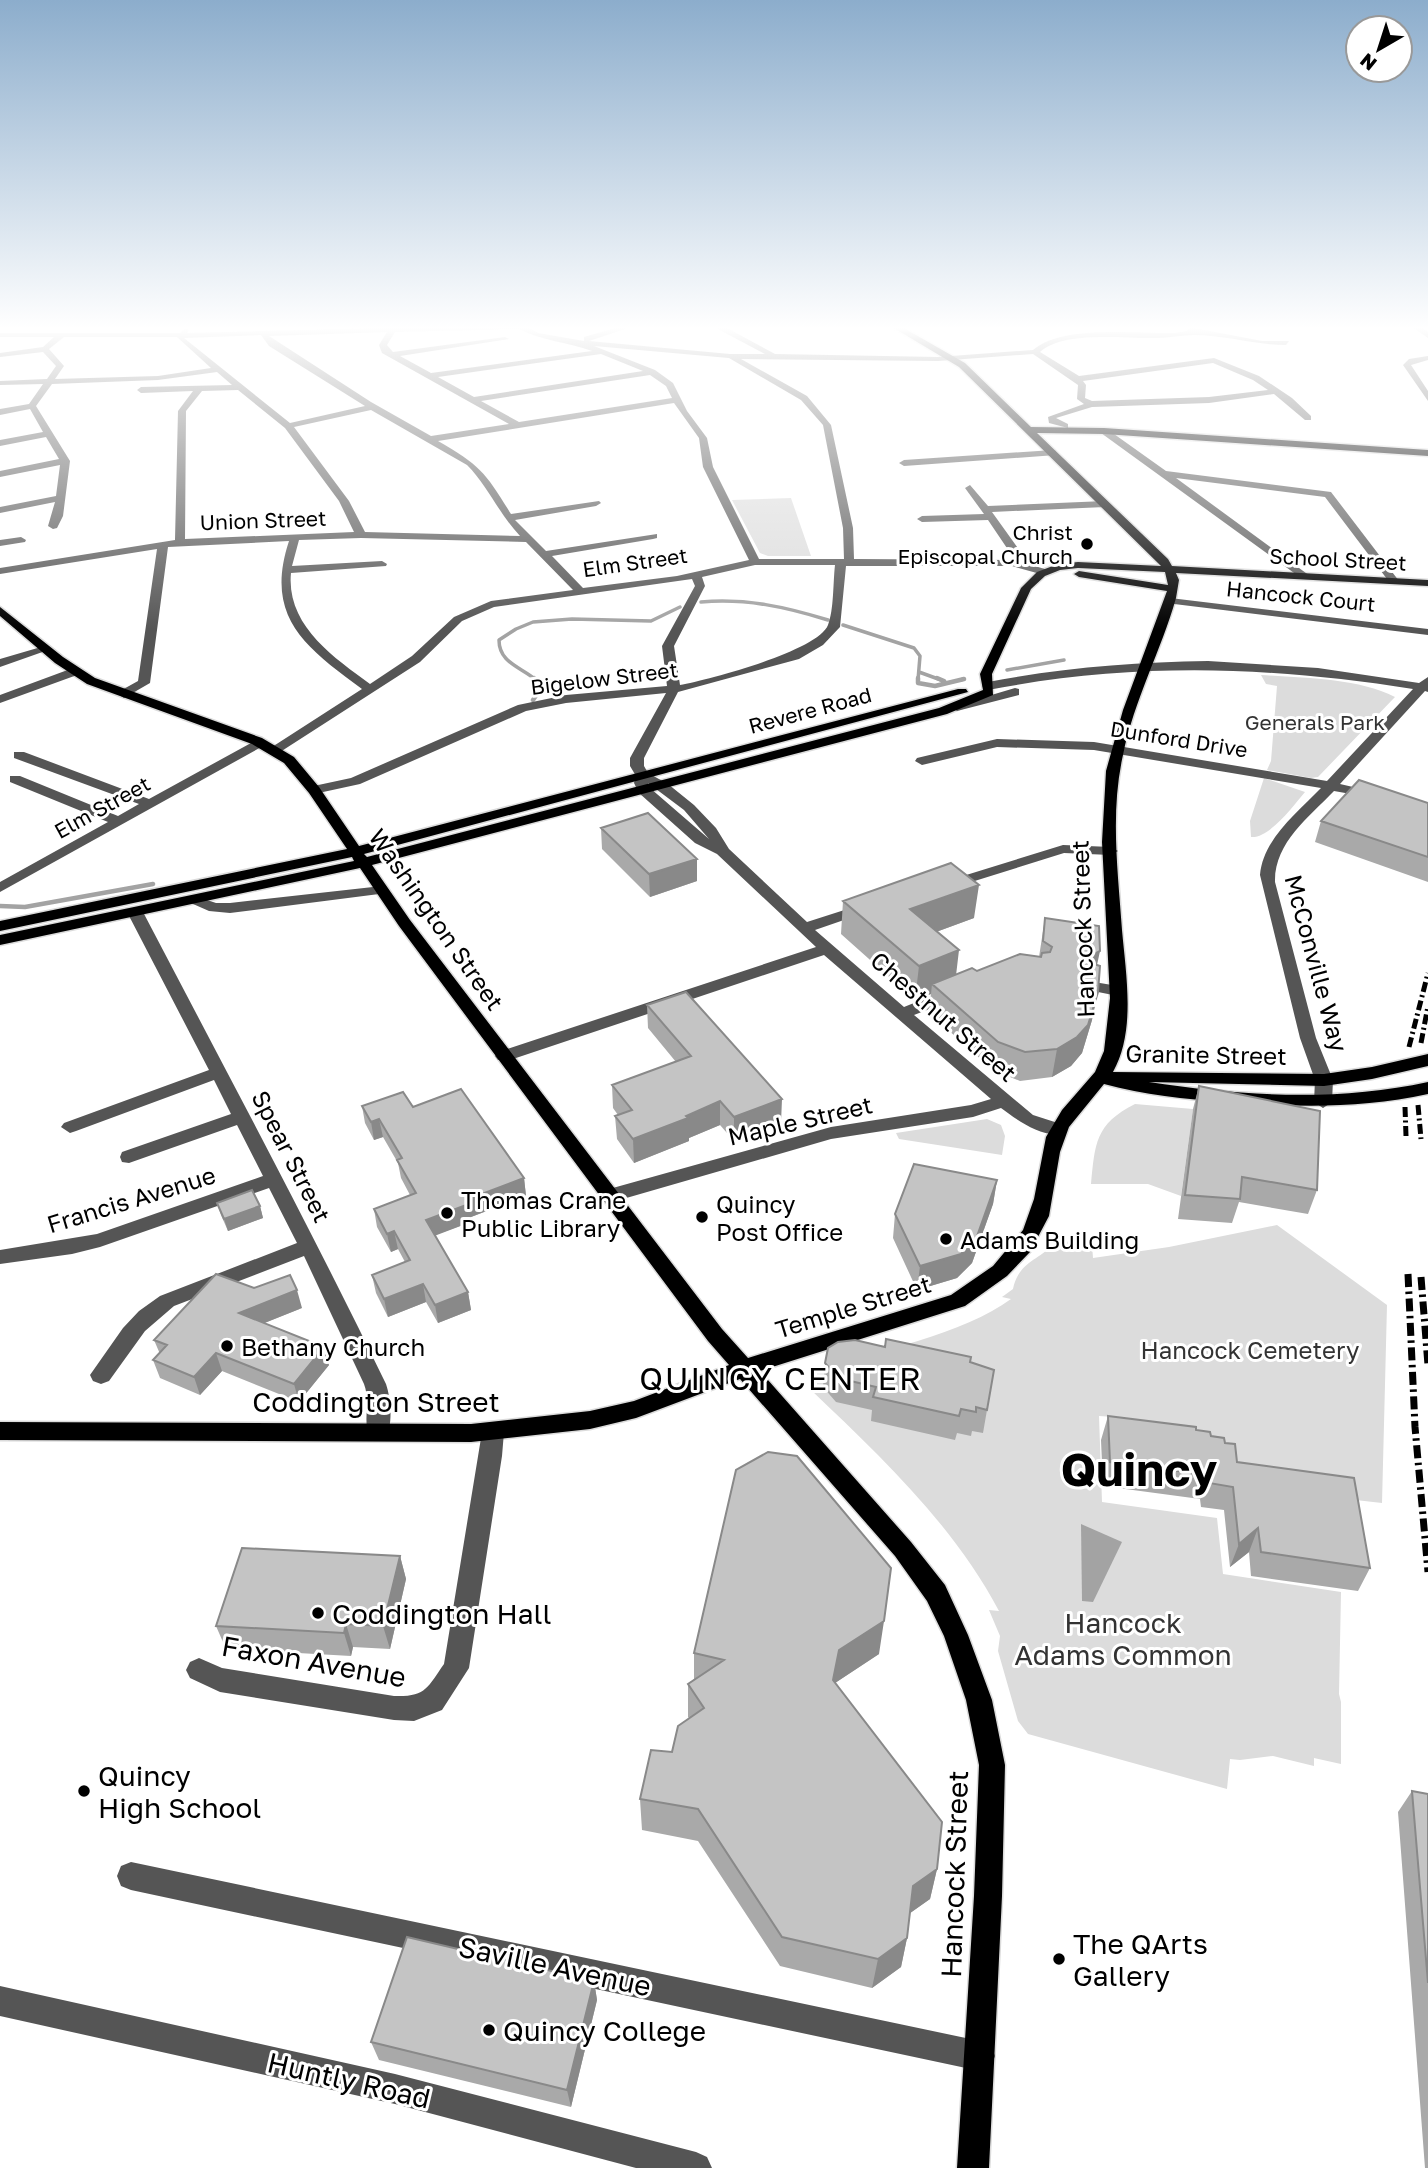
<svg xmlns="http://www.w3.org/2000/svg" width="1428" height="2168" viewBox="0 0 1428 2168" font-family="'Golos Text',sans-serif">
	<rect width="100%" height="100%" fill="#fff"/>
	<!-- green -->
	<path fill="#dcdcdc" d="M791 498 811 556H768L760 553 732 500Z
		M1261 675C1304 678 1357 678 1395 697L1318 777 1311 778 1267 770 1271 761 1277 686 1266 684Z
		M1264 778 1305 792C1294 805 1269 839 1251 837L1250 821Z
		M1135 1104 1193 1109 1181 1196 1148 1184H1091C1095 1144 1095 1124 1135 1104Z
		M987 1119 1001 1125 1005 1136 1002 1155 899 1139 896 1133Z
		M1277 1225 1387 1305 1382 1503 1276 1491 1114 1417 1099 1416 1102 1502 1217 1518 1223 1574 1341 1592 1339 1694 1341 1702V1764L1314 1758V1766L1273 1756 1240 1760 1230 1759 1227 1789 1028 1734 1018 1721 998 1651 1000 1636 989 1610 999 1611C953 1524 880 1456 810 1389L818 1369C876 1352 964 1334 1011 1299L1002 1297 1013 1289C1019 1259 1044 1260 1055 1240L1092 1245 1093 1258 1169 1247Z"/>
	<!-- water -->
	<path fill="#a3a3a3" d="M1081 1524 1122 1542 1093 1602 1082 1601Z"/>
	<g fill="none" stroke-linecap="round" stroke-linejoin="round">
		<!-- stream-far1 -->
		<path stroke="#a3a3a3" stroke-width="3.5" d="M701 602C746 598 786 607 828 620
			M843 625 914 648 920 656 918 680
			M1007 670 1064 660
			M919 672 941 680
			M536 680C521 667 499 663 499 640L516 629 533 622 572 619 651 621 680 607
			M960 680 964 679"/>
		<!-- stream -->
		<path stroke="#a3a3a3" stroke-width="4.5" d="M918 678V683L935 686 964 679
			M937 678 944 681
			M533 700 541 688 534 678
			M0 906 25 907 153 884"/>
		<!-- major casing -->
		<g stroke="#dbdbdb" stroke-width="3">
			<path id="major" d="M892 327H902L965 363 1031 427 1104 428 1428 450V456L1104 434 1037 433 1168 559 1172 566 1428 580V586L1176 573 1179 580 1176 598C1161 651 1134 700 1123 755 1110 812 1118 872 1122 930 1126 975 1136 1031 1113 1072L1324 1074 1372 1067 1428 1054V1066L1372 1079 1324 1086 1149 1082C1241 1096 1337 1102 1428 1082V1094C1360 1109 1295 1107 1226 1102 1185 1099 1144 1095 1104 1084L1069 1127 1060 1152 1049 1216 1030 1252 1007 1276 965 1306 760 1371 911 1542 945 1585 968 1635 992 1700 1005 1765 1002 1896 989 2168H957L974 1896 979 1765 966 1700 944 1636 927 1601 895 1556 740 1379 636 1418 590 1429 471 1442 0 1440V1422L471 1424 590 1411 634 1401 729 1365 708 1341 399 926 360 868 0 945V935L354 861 352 857 0 931V921L347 849 309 793 284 763 252 744 87 684 55 663 0 616V607L63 657 95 678 262 738 294 757 319 787 359 846 958 689H966L968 692 364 854 367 857 939 708 983 690 980 674 1021 588 1037 572 1058 564 1078 562 1161 566 959 367ZM1078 568 1165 572 1168 585 1079 571 1074 574 1079 577 1167 591 1123 710 1106 771 1102 842 1110 998 1104 1051 1095 1072 1062 1110 1046 1137 1034 1199 1023 1230 993 1266 951 1295 748 1358 722 1329 410 920 372 865 947 714 993 695 992 674 1031 589 1045 576 1060 570Z"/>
		</g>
		<!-- minor -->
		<path fill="#555" fill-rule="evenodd" d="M411 327H528L538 333 584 341V337L618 327H631L589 341 730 354H765L714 327H725L775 354 938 357 1033 350C1063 324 1136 334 1175 333L1187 331 1189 327 1262 341H1289L1286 345C1255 345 1225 335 1194 335 1182 335 1169 338 1157 338 1125 339 1064 330 1040 352L1079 376 1214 358 1259 376 1292 398 1311 416V420H1305L1274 394 1209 403 1092 407 1056 418 1068 424V428L1049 423 1048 417 1084 404 1077 399 1078 385 1033 354 938 361 741 359 807 396 831 425 853 528 854 559 1015 560 988 520 922 522 917 519 922 516 984 514 965 488 970 485 988 506 1105 501 1110 504 1105 507 992 512 1025 558V563L1048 570V574L1044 575 1012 566H846L840 627 823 645 799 659 678 692 644 758V766L648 773 668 784 694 805 716 828 729 849 807 922 860 905H870L873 908 870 911 815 930 904 1007 946 990H958L960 994 958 998 914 1015 1033 1115 1064 1125 1067 1129 1064 1133C1043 1139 1017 1120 1001 1108L973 1117 831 1139 609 1203 602 1201 600 1196 602 1191 831 1127 971 1105 991 1099 824 955 510 1060H498L495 1056 498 1052 816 947 717 854 695 843 639 793 634 783 636 776 630 766V758L666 693 566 703 526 711 360 784 314 794 307 790 309 787 351 778 518 705 566 695 667 686 662 646 695 586 692 579 494 607 462 621 420 662 277 754 272 753V747L362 689C305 647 264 617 289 541L168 547 150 683 124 698 118 694 120 691 138 681 157 549 0 574V568L175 540 178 411 193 391 141 393 137 390 141 387 232 385 217 372 158 380 52 384 36 406 70 461 63 516 57 528 53 529 48 526 55 502 0 513V507L56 496 60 465 0 477V471L59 459 46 437 0 446V440L43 432 30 409 0 415V409L29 404 43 384 0 385V381L47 379 56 366 43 352 0 357V353L43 347 54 337H0V333H180L185 328 189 330 187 333ZM519 329C542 341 568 342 592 351L431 373 400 356 509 339 505 337 393 352 387 345 395 332ZM387 332 379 345 382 353 509 424 431 436 371 402 269 336ZM261 335 269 346 365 406 290 423 184 338ZM64 337H177L211 368 158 376 55 379 64 366 49 349ZM594 346 729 358 801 400 823 425 843 528 844 559H759L713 467 707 438 687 411 673 383 655 370ZM601 354 643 371 474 397 438 377ZM1213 363 1253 380 1268 390 1209 397 1092 401 1085 398 1086 385 1083 381ZM650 375 666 386 672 398 519 422 481 401ZM238 390 285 428 339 501 354 532 185 539 186 411 202 391ZM674 403 699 438 703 467 749 560 677 576 583 588 552 556 653 539 657 538V534L546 551 515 520 596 506 601 503 599 501 511 514C485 472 481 466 438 441ZM371 410 467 465C488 486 499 514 520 536L365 532 349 501 294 427ZM361 538 526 542 573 590 491 601 454 617 412 656 370 684C333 657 286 625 291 573L386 566 387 564 382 561 292 566 299 540ZM755 565H835C833 582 834 610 828 625 818 651 708 680 680 685L674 646 705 586 702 577ZM648 783 684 810 709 839 650 788Z
			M1412 327H1421L1428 332V338Z
			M1428 356V360L1411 365 1428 391V401L1403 365 1409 359Z
			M1101 429H1107L1166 471 1331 492 1399 581 1390 583 1325 497 1176 478 1310 576 1301 578 1101 433Z
			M1053 450 1056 451V455L904 466 899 463 904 460Z
			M21 537 26 540 25 542 0 546V540Z
			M1170 598 1428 629V635L1166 603 1164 601Z
			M41 647 51 649 0 667V659Z
			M1208 661 1318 668 1419 683 1428 677V692L1425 691 1340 784 1379 793V799L1334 791C1309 817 1274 843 1275 882L1316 1038 1333 1080 1332 1102 1323 1108 1314 1102 1315 1080 1300 1038 1260 875C1263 839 1297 813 1321 788L1094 750 997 747 922 765 915 761 917 758 997 739 1094 742 1327 781 1413 689C1268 666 1133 662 988 690L982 686 988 682C1061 668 1133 662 1208 661Z
			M73 668 79 672 77 675 0 703V695Z
			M1015 688 1019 689V695L957 711 951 707Z
			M260 738 266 742 265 745 0 892V882L108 822 10 782V776H20L118 816 139 804 14 758V752H24L149 799Z
			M1063 845 1111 847 1118 851 1111 855 1064 853 965 884 949 886 942 882 944 879 963 876Z
			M382 886 389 890 387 893 230 913 209 911 184 900 192 895 216 903H230Z
			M135 907 143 912C225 1069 308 1223 386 1384 391 1399 393 1424 386 1438L378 1441 370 1438C362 1422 371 1402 364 1384L304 1256 174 1306 145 1331 109 1381 101 1384 93 1381 90 1375 123 1328 139 1311 160 1296 297 1243 269 1188 100 1247 72 1254 0 1264V1250L97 1234 263 1176 237 1125 129 1163 122 1162 120 1157 122 1152 231 1114 214 1080 76 1131 70 1133 61 1127 64 1123 209 1070 127 912Z
			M1094 982 1124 987 1126 991 1118 996 1088 990 1086 987 1088 984Z
			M493 1423 501 1426 504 1432 502 1456 469 1668 442 1710 414 1721 394 1720 220 1692 190 1678 186 1670 190 1662 199 1658 222 1668 394 1696C426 1697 427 1688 444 1664L482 1432 485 1426Z
			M131 1862 980 2041 991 2045 995 2056 991 2067 980 2071 131 1890 121 1886 117 1876 121 1866Z
			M0 1986 395 2074 696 2152 707 2157 712 2168H636L395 2104 0 2016Z"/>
		<!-- major -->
		<use href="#major" fill="#000" fill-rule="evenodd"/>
		<!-- rail-far1 -->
		<path stroke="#000" stroke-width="5" stroke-dasharray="10 3.5 2 3.5" stroke-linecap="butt" d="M1421 1043 1428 1006
			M1409 1047 1428 973
			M1418 1105 1421 1139
			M1405 1107 1406 1136"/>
		<!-- rail -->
		<path stroke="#000" stroke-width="7" stroke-dasharray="13 4.5 2.5 4.5" stroke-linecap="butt" d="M1408 1274 1415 1427 1428 1572
			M1421 1277 1428 1365"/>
	</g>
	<!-- wall -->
	<path fill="#a9a9a9" d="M1428 803V882L1315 842 1321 821Z
		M601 828 697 859V881L650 897 602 849Z
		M843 901 974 918 936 932 956 974 977 971 1039 957 1045 918 1097 965 1092 1020 1082 1053 1071 1066 1052 1077 1020 1081 993 1070 928 1012 931 994 915 1000 841 934Z
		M647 1005 781 1123 734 1141 720 1125 689 1138V1141L634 1163 617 1139 615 1116 618 1115 613 1108 612 1085 676 1062 648 1028Z
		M1199 1086 1317 1190 1308 1214 1239 1202 1232 1223 1178 1219 1193 1109Z
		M362 1106 413 1107 524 1178 526 1196 471 1217V1222L435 1235 468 1292 471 1310 438 1323 426 1302 388 1317 376 1293 372 1275 405 1262 398 1249 391 1252 377 1227 374 1209 410 1195 401 1178 398 1163 383 1137 374 1140 365 1123Z
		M997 1180 993 1204 972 1263 957 1278 917 1290 893 1238 895 1214Z
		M217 1203 260 1206 263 1218 228 1231 221 1215Z
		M302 1308 264 1323 329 1365 299 1402 222 1371 200 1395 160 1378 153 1360 160 1354 154 1340Z
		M885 1347 970 1362 987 1410 983 1433 972 1431 971 1436 957 1433 955 1440 871 1421 872 1410 836 1402 823 1387 825 1363Z
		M1108 1416 1196 1430 1225 1443 1237 1462 1370 1568 1358 1591 1251 1576 1249 1552 1230 1567 1224 1510 1201 1507 1200 1499 1103 1486 1101 1440Z
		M400 1556 406 1579 390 1649 353 1647 351 1656 226 1649 216 1626Z
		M694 1653 879 1654 835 1683 937 1869 930 1899 910 1913 907 1938 901 1967 872 1988 780 1966 698 1841 642 1830 640 1799 672 1752 689 1718 688 1717V1684L694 1679Z
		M1412 1791 1428 1794V2168H1425L1398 1812Z
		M594 1981 597 2000 571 2107 379 2060 371 2042Z"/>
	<!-- shaded-wall -->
	<path fill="#898989" d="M697 859V881L650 897 649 874Z
		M979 885 974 918 906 943 910 909Z
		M959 950 955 984H932L931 994 915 1000 919 966Z
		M1100 951 1094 979 1089 957Z
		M1098 992 1092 1020 1082 1053 1071 1066 1052 1077 1057 1049Z
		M782 1099 781 1123 734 1141V1117Z
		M720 1101V1125L689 1138V1141L634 1163 633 1139Z
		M379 1119 383 1137 374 1140 371 1122Z
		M524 1178 526 1196 471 1217V1222L429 1238 426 1220 466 1200Z
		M997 1180 993 1204 972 1263 957 1278 917 1290 920 1266Z
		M260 1206 263 1218 228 1231 224 1219Z
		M394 1231 398 1249 391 1252 387 1234Z
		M423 1284 426 1302 388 1317 384 1299Z
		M297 1290 302 1308 245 1331 239 1313Z
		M468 1292 471 1310 438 1323 435 1305Z
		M324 1347 329 1365 299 1402 294 1384Z
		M216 1353 222 1371 200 1395 194 1377Z
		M1258 1528 1249 1552 1230 1567 1239 1544Z
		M400 1556 406 1579 390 1649 383 1626Z
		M884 1621 879 1654 835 1683 833 1680 839 1650Z
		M346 1624 353 1647 351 1656 344 1633Z
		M937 1869 930 1899 906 1916 913 1886Z
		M907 1938 901 1967 872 1988 878 1959Z
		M594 1981 597 2000 571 2107 567 2090Z"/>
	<!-- building -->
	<path fill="#c4c4c4" stroke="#898989" stroke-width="2" d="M1359 780 1428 803V857L1321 821Z
		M648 813 697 859 649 874 601 828Z
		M951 863 979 885 910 909 959 950 919 966 843 901Z
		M1045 918 1099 926 1100 951 1089 957 1091 963 1100 966 1098 992 1088 1025 1077 1037 1057 1049 1025 1052 998 1042 932 984 972 968 977 971 1020 954 1041 957 1042 953 1050 952 1052 947 1043 941Z
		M686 992 782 1099 734 1117 720 1101 686 1116 688 1118 633 1139 615 1116 632 1110 612 1085 691 1056 647 1005Z
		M1199 1086 1320 1111 1317 1190 1242 1177 1240 1199 1185 1195Z
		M461 1089 524 1178 466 1200 469 1204 426 1220 468 1292 435 1305 423 1284 384 1299 372 1275 410 1260 394 1231 387 1234 374 1209 416 1193 397 1160 402 1158 379 1119 371 1122 362 1106 403 1092 413 1107Z
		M914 1164 997 1180 976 1239 961 1254 920 1266 895 1214Z
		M252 1190 260 1206 224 1219 217 1203Z
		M216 1274 254 1288 290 1275 297 1290 239 1313 324 1347 294 1384 216 1353 194 1377 153 1360 167 1345 154 1340Z
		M886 1339 971 1357 970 1362 994 1370 987 1410 976 1407V1412L961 1409 959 1416 873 1397 876 1387 838 1378 825 1363 828 1348 838 1342 855 1340 885 1347Z
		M1108 1416 1196 1427V1430L1210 1432 1211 1436 1224 1438 1225 1443 1235 1444 1237 1462 1354 1478 1370 1568 1261 1552 1258 1528 1239 1544 1233 1487 1209 1483 1208 1475 1110 1462Z
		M768 1452 797 1456 891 1568 884 1621 839 1650 833 1680 942 1822 937 1869 913 1886 907 1938 878 1959 782 1937 698 1809 640 1799 651 1750 672 1752 678 1726 704 1708 688 1684 724 1660 694 1653 736 1470Z
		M242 1548 400 1556 383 1626 346 1624 344 1633 216 1626Z
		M1412 1791 1428 1794V1983Z
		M407 1937 594 1981 567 2090 371 2042Z"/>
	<!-- sky -->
	<linearGradient id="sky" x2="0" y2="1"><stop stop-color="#8cadcc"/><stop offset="0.52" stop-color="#fff"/><stop offset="1" stop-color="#fff" stop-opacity="0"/></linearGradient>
	<rect width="1428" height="631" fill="url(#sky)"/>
	<!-- markers -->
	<g fill="#000" stroke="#fff" stroke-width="2.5">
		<circle cx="1087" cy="544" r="7"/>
		<circle cx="447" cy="1213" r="7"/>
		<circle cx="702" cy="1217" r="7"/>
		<circle cx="946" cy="1239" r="7"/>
		<circle cx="227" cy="1346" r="7"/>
		<circle cx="318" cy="1613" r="7"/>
		<circle cx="84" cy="1791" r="7"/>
		<circle cx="1059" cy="1959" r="7"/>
		<circle cx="489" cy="2030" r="7"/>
	</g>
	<g text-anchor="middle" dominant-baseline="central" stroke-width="6" stroke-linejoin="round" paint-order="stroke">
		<!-- far-street labels -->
		<g font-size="21" fill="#000" stroke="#fff">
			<text transform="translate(263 520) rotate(-2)">Union Street</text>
			<text transform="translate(1338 559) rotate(3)">School Street</text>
			<text transform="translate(635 562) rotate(-8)">Elm Street</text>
			<text transform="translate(1301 596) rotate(6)">Hancock Court</text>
			<text transform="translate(604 678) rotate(-7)">Bigelow Street</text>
			<text transform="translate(810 710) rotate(-15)">Revere Road</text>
			<text transform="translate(1179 739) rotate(9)">Dunford Drive</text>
			<text transform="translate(102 807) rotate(-29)">Elm Street</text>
		</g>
		<!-- far-poi labels -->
		<g font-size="21" fill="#000" stroke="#fff" text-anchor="end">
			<text x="1073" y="532">Christ<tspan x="1073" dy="24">Episcopal Church</tspan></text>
		</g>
		<!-- far-park labels -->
		<g font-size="21" fill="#333" stroke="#fff">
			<text x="1315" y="722">Generals Park</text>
		</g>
		<!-- street labels -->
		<g font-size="24" fill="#000" stroke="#fff">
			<text transform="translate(437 919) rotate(55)">Washington Street</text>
			<text transform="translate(1082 929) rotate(-92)">Hancock Street</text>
			<text transform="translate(1317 963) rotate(75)">McConville Way</text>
			<text transform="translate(944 1016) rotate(41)">Chestnut Street</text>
			<text transform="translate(1206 1054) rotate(1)">Granite Street</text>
			<text transform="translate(800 1120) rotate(-13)">Maple Street</text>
			<text transform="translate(292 1156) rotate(63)">Spear Street</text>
			<text transform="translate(131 1199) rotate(-17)">Francis Avenue</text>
			<text transform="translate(853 1306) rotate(-17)">Temple Street</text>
		</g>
		<!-- poi labels -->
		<g font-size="24" fill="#000" stroke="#fff" text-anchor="start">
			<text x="461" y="1199">Thomas Crane<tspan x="461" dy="28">Public Library</tspan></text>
			<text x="716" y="1203">Quincy<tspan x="716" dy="28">Post Office</tspan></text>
			<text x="960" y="1239">Adams Building</text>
			<text x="241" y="1346">Bethany Church</text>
		</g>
		<!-- park labels -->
		<g font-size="24" fill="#333" stroke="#fff">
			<text x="1250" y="1349">Hancock Cemetery</text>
		</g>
		<!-- near-street labels -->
		<g font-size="28" fill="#000" stroke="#fff">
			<text x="376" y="1401">Coddington Street</text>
			<text transform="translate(314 1661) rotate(10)">Faxon Avenue</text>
			<text transform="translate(954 1874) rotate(-88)">Hancock Street</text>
			<text transform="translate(555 1966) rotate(12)">Saville Avenue</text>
			<text transform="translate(349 2080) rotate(13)">Huntly Road</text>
		</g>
		<!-- near-poi labels -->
		<g font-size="28" fill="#000" stroke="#fff" text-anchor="start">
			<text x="332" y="1613">Coddington Hall</text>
			<text x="98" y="1775">Quincy<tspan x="98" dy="32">High School</tspan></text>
			<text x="1073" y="1943">The QArts<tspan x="1073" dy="32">Gallery</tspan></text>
			<text x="503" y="2030">Quincy College</text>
		</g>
		<!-- near-park labels -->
		<g font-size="28" fill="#333" stroke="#fff">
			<text x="1123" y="1622">Hancock<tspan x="1123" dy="32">Adams Common</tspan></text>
		</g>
		<!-- near-neighbourhood labels -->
		<g font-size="32" letter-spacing="2" fill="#000" stroke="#fff">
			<text x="781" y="1378">QUINCY CENTER</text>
		</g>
		<!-- near-town labels -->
		<g font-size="46" font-weight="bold" fill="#000" stroke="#fff">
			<text x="1139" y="1468">Quincy</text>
		</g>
	</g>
	<!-- north arrow -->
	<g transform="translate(1379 49) rotate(219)"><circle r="33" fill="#ffffff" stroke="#999999" stroke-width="2"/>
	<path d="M0-5L12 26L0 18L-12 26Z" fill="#000000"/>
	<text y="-10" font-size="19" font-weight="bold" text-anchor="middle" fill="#000000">N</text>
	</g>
</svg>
